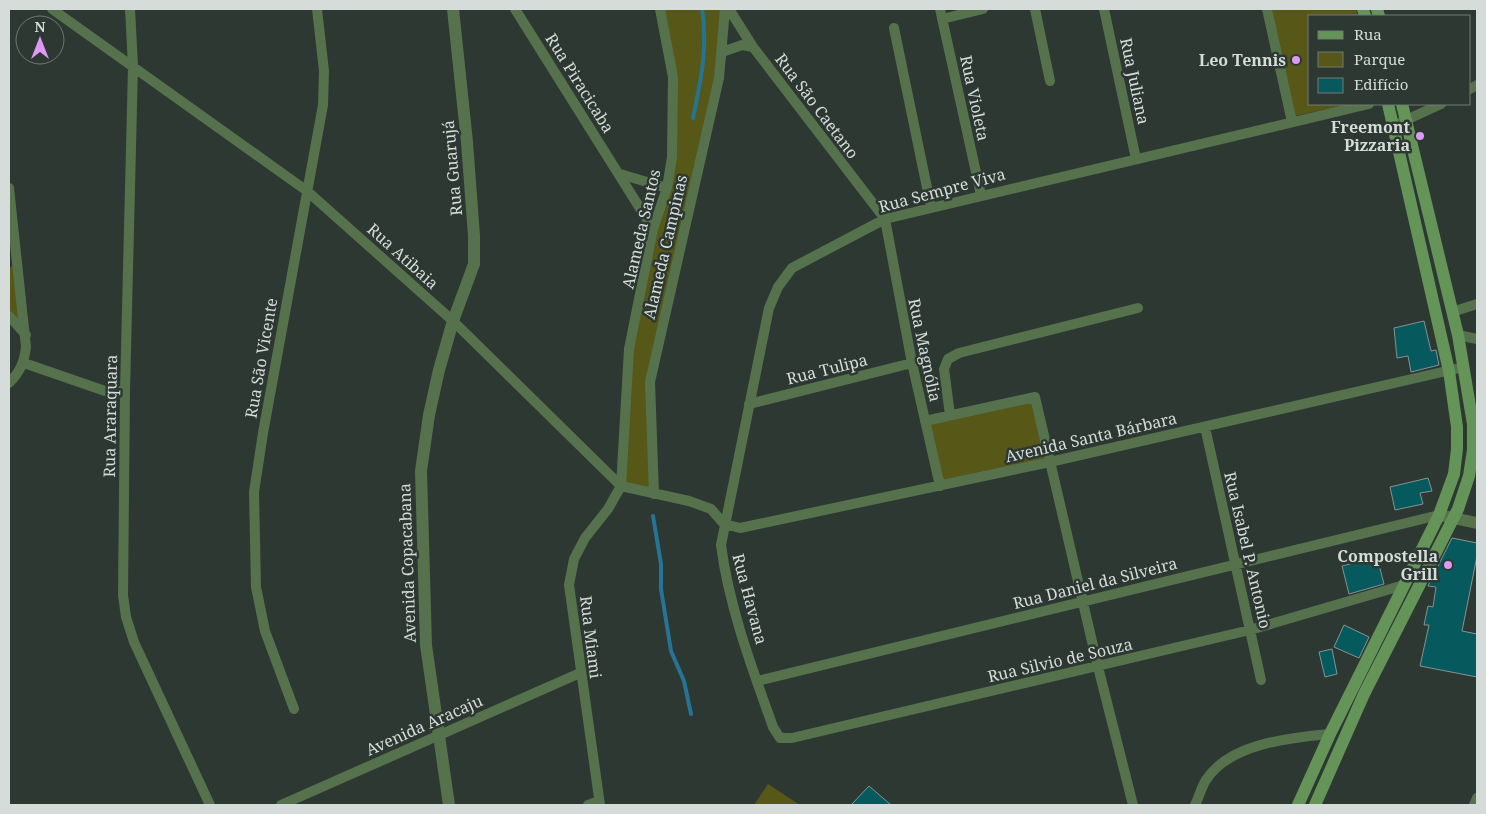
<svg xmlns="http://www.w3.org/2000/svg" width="1486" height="814" viewBox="0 0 1486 814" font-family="'Noto Serif',serif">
	<rect width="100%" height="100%" fill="#2d3833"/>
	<!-- green -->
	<path fill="#575717" d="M660 9H725L722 52 650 382 654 494 621 486 629 349 667 188 673 77Z
		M1271 9H1356L1358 16H1310V104H1349L1295 116Z
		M17 261 25 333 9 315V269Z
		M1035 397 1050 462 940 486 925 421Z
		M768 784 800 805H754Z"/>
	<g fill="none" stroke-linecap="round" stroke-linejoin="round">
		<!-- stream -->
		<path stroke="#257493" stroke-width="4" d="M693 118C701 80 708 47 702 9
			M653 516 661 564V589L671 651 684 681 691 714"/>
	</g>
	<!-- building -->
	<path fill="#065a5d" stroke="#849393" d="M1424 321 1431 351 1436 350 1439 365 1411 372 1408 356 1397 358 1394 328Z
		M1428 478 1432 491 1420 493 1423 504 1395 510 1390 487Z
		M1452 538 1477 543V556L1462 631 1477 634V677L1420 666 1429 625H1424L1428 606 1433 607 1436 587 1428 586Z
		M1377 557 1384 584 1349 594 1342 566Z
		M1344 625 1369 637 1359 658 1334 647Z
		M1332 649 1337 674 1325 677 1319 652Z
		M869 786 891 805H851Z"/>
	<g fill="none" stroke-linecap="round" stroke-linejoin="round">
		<!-- minor -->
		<path stroke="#55724d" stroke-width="10" d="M52 9 307 191 453 321 621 486 689 501 711 509 724 524
			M130 9 133 66 125 391 123 595 126 617 134 642 210 805
			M515 9 653 229
			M729 9 753 47 885 219 912 363 940 486
			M940 9 981 195
			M1035 9 1050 81
			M1104 9 1136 159
			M1267 9 1292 122
			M942 19 983 9
			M894 28 931 207
			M722 52 742 45 753 47
			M1470 89 1477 85
			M1369 104 885 219 792 268 778 287 769 308 721 545C729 607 752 668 773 727L780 738H792L1250 630 1404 585
			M1393 126 1441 104
			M620 174 667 188
			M9 188 26 347C24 363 20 372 9 383
			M1452 312 1477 304
			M9 316 26 335
			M1458 335 1477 339
			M24 363 105 391H125
			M749 404 912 363
			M950 415 944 369 948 359 959 353 1138 308
			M925 421 1035 397 1098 667 1133 805
			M1205 427 1261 680
			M654 494 650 382 719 78 725 9
			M724 524 740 528 1050 462 1464 367
			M757 681 1439 515
			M294 709 265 631 256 587 254 492 263 433 323 105 324 71 317 9
			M281 805 580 673
			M588 805 599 801
			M600 805 569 585 574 559 585 538 608 509 621 486 629 349 653 229 667 188 672 157 673 77 660 9
			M1195 805C1199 797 1201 788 1206 780 1230 743 1290 738 1330 734
			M1474 805 1477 798"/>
		<!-- tertiary -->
		<path stroke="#55724d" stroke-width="12" d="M1439 515 1477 523
			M449 805 426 645 421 471 429 415 439 370 453 321 474 264V236L467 142 453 9"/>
		<!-- secondary -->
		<path stroke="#659458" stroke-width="12" d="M1363 9 1365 16
			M1377 9 1379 16
			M1298 805 1330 734 1439 515 1454 474 1457 449V427L1449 371 1388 104
			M1315 805 1364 694 1458 509 1469 476 1473 450V424L1458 335 1402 104"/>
	</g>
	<!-- markers -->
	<g fill="#dd99f3" stroke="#2d3833" stroke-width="2">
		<circle cx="1296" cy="60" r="5"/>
		<circle cx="1420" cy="136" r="5"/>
		<circle cx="1448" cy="565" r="5"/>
	</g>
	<g text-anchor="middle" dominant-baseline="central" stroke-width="5" stroke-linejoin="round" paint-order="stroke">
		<!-- poi labels -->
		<g font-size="16" font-weight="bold" fill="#d5dcd9" stroke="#2d3833" text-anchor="end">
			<text x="1286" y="60">Leo Tennis</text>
			<text x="1410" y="127">Freemont<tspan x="1410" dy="18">Pizzaria</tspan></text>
			<text x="1438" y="556">Compostella<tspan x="1438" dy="18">Grill</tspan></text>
		</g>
		<!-- street labels -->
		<g font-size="16" fill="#d5dcd9" stroke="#2d3833">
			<text transform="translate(1135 81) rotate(78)">Rua Juliana</text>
			<text transform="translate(580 83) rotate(58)">Rua Piracicaba</text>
			<text transform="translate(975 98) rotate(78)">Rua Violeta</text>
			<text transform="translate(817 106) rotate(53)">Rua São Caetano</text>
			<text transform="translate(452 168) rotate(-95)">Rua Guarujá</text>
			<text transform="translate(942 190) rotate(-15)">Rua Sempre Viva</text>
			<text transform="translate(641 229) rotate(-77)">Alameda Santos</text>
			<text transform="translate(665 247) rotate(-77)">Alameda Campinas</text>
			<text transform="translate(403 256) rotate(42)">Rua Atibaia</text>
			<text transform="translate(925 350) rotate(78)">Rua Magnólia</text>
			<text transform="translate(261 358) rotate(-80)">Rua São Vicente</text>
			<text transform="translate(827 369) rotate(-14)">Rua Tulipa</text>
			<text transform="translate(110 416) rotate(-89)">Rua Araraquara</text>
			<text transform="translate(1091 437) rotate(-13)">Avenida Santa Bárbara</text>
			<text transform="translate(1248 550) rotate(77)">Rua Isabel P. Antonio</text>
			<text transform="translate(407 563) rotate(-92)">Avenida Copacabana</text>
			<text transform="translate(1095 583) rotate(-14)">Rua Daniel da Silveira</text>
			<text transform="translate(750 599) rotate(75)">Rua Havana</text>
			<text transform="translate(591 637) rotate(83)">Rua Miami</text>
			<text transform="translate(1060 660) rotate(-13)">Rua Silvio de Souza</text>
			<text transform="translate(424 725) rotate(-24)">Avenida Aracaju</text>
		</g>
	</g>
	<!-- border -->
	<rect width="1486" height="814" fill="none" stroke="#d5dcd9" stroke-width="20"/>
	<!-- legend -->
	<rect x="1308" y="15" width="162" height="90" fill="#2d3833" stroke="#707a75"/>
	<rect x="1318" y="31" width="25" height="8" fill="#659458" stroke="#707a75"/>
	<text x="1354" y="40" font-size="15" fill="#d5dcd9">Rua</text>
	<rect x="1318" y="52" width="25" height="15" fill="#575717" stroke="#707a75"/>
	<text x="1354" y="65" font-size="15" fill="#d5dcd9">Parque</text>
	<rect x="1318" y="78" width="25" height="15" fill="#065a5d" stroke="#707a75"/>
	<text x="1354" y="90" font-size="15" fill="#d5dcd9">Edifício</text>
	<!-- north arrow -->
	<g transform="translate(40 40)"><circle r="24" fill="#2d3833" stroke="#707a75"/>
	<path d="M0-4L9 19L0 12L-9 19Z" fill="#dd99f3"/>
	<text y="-8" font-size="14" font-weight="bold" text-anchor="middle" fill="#d5dcd9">N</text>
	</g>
</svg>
